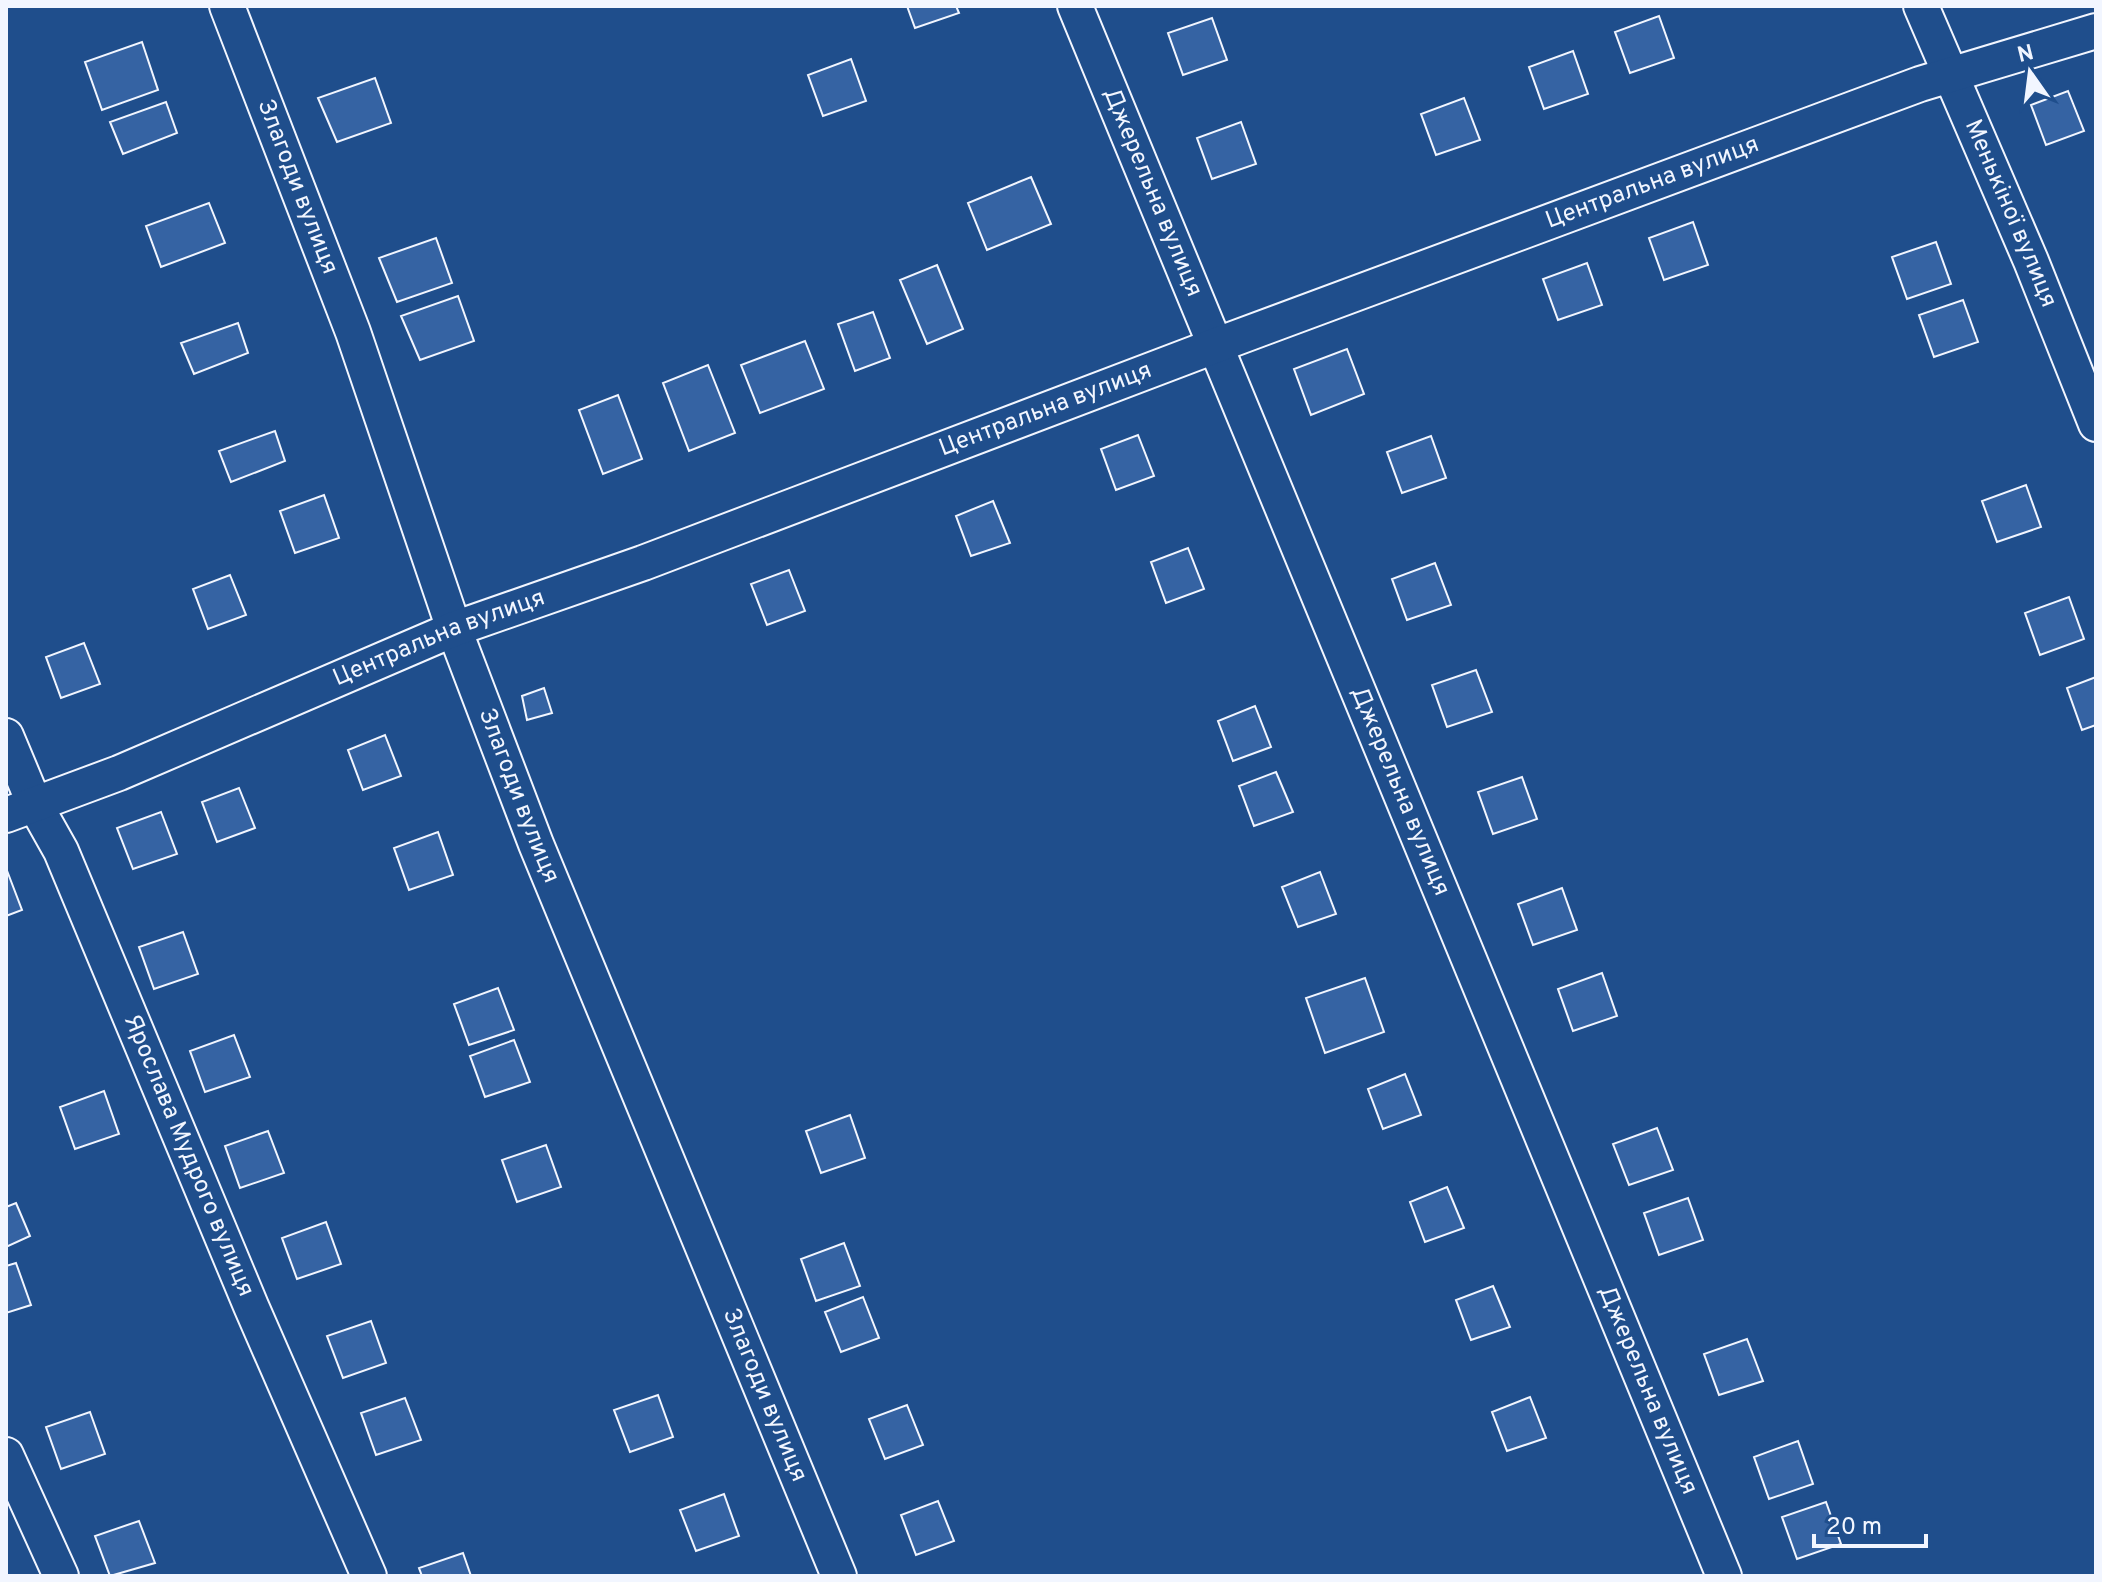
<svg xmlns="http://www.w3.org/2000/svg" width="2102" height="1582" viewBox="0 0 2102 1582" font-family="Overpass,sans-serif">
	<rect width="100%" height="100%" fill="#1f4e8c"/>
	<!-- building -->
	<path fill="#3563a3" stroke="#f2f6ff" stroke-width="2" d="M907 6H956L959 13 915 28Z
		M1659 16 1674 58 1630 73 1615 32Z
		M1212 18 1227 60 1183 75 1168 33Z
		M142 42 158 90 102 110 85 62Z
		M1573 51 1588 94 1544 109 1529 67Z
		M851 59 866 101 823 116 808 75Z
		M375 78 391 123 337 142 318 98Z
		M2068 91 2084 131 2046 145 2031 105Z
		M1464 98 1480 140 1436 155 1421 114Z
		M166 102 177 133 123 154 110 122Z
		M1241 122 1256 164 1212 179 1197 138Z
		M1031 177 1051 224 987 250 968 203Z
		M209 203 225 243 161 267 146 226Z
		M1693 222 1708 265 1664 280 1649 238Z
		M436 238 452 283 397 302 379 258Z
		M1936 242 1951 284 1907 299 1892 257Z
		M1587 263 1602 305 1558 320 1543 279Z
		M937 265 963 329 927 344 900 280Z
		M458 296 474 341 420 360 401 316Z
		M1963 300 1978 342 1934 357 1919 315Z
		M873 312 890 358 855 371 838 324Z
		M238 323 248 353 194 374 181 343Z
		M805 341 824 389 760 413 741 365Z
		M1347 349 1364 394 1311 415 1294 369Z
		M708 365 735 433 689 451 663 383Z
		M618 395 642 459 603 474 579 410Z
		M275 431 285 461 231 482 219 451Z
		M1138 435 1154 476 1116 490 1101 449Z
		M1431 436 1446 478 1402 493 1387 452Z
		M2026 485 2041 527 1997 542 1982 501Z
		M324 495 339 538 295 553 280 511Z
		M993 501 1010 543 971 556 956 516Z
		M1188 548 1204 589 1166 603 1151 562Z
		M1435 563 1451 605 1407 620 1392 579Z
		M789 570 805 611 767 625 751 584Z
		M230 575 246 615 208 629 193 589Z
		M2069 597 2084 639 2040 655 2025 613Z
		M84 643 100 684 61 698 46 657Z
		M1476 670 1492 712 1447 727 1432 685Z
		M2096 677V725L2082 730 2067 688Z
		M544 688 552 713 527 720 522 696Z
		M1255 706 1271 747 1233 761 1218 721Z
		M385 735 401 776 363 790 348 750Z
		M1276 772 1293 812 1254 826 1239 786Z
		M1522 777 1537 819 1493 834 1478 792Z
		M239 788 255 828 217 842 202 802Z
		M161 812 177 854 133 869 117 828Z
		M438 832 453 875 409 890 394 848Z
		M6 868 22 910 6 916Z
		M1320 872 1336 914 1298 927 1282 887Z
		M1562 888 1577 930 1533 945 1518 904Z
		M183 932 198 974 154 989 139 947Z
		M1602 973 1617 1016 1573 1031 1558 989Z
		M1365 978 1384 1032 1325 1053 1306 998Z
		M498 988 514 1030 469 1045 454 1004Z
		M234 1035 250 1077 205 1092 190 1051Z
		M514 1040 530 1082 485 1097 470 1056Z
		M1405 1074 1421 1115 1383 1129 1368 1089Z
		M104 1091 119 1134 75 1149 60 1107Z
		M850 1115 865 1158 821 1173 806 1131Z
		M1657 1128 1673 1170 1629 1185 1613 1144Z
		M268 1131 284 1173 240 1188 225 1146Z
		M546 1145 561 1187 517 1202 502 1160Z
		M1447 1187 1464 1228 1425 1242 1410 1202Z
		M1688 1198 1703 1240 1659 1255 1644 1213Z
		M16 1203 30 1236 6 1247V1207Z
		M326 1222 341 1264 297 1279 282 1238Z
		M844 1243 860 1286 816 1301 801 1259Z
		M16 1263 31 1305 6 1313V1266Z
		M1493 1286 1510 1327 1471 1340 1456 1300Z
		M863 1297 879 1338 841 1352 825 1312Z
		M371 1321 386 1363 343 1378 327 1336Z
		M1747 1339 1763 1381 1719 1395 1704 1354Z
		M658 1395 673 1437 630 1452 614 1410Z
		M1530 1397 1546 1438 1507 1451 1492 1412Z
		M405 1398 421 1440 376 1455 361 1413Z
		M907 1405 923 1445 885 1459 869 1419Z
		M90 1412 105 1454 61 1469 46 1427Z
		M1798 1441 1813 1484 1769 1499 1754 1457Z
		M724 1494 739 1536 696 1551 680 1510Z
		M938 1501 954 1541 916 1555 901 1515Z
		M1826 1502 1841 1544 1797 1559 1782 1517Z
		M139 1521 155 1563 110 1576 95 1536Z
		M463 1553 471 1576H422L419 1568Z"/>
	<g fill="none" stroke-linecap="round" stroke-linejoin="round">
		<!-- minor casing -->
		<g stroke="#f2f6ff" stroke-width="38">
			<g id="minor">
				<path id="s1" d="M227 6 353 332 454 629 536 844 839 1576"/>
				<path id="s2" d="M1075 6 1724 1576"/>
				<path id="s3" d="M1921 6 2031 261 2096 424"/>
				<path id="s4" d="M6 736 34 803 61 851 251 1306 369 1576"/>
				<path id="s5" d="M6 815 119 773 454 629 643 563 1217 345 1920 84 2096 31"/>
				<path d="M6 1455 61 1576"/>
			</g>
		</g>
		<!-- minor -->
		<use href="#minor" stroke="#1f4e8c" stroke-width="34"/>
	</g>
	<g text-anchor="middle" dominant-baseline="central" stroke-width="6" stroke-linejoin="round" paint-order="stroke">
		<!-- street labels -->
		<g font-size="24" fill="#f2f6ff" stroke="#1f4e8c">
			<text stroke="none"><textPath href="#s5" startOffset="1764">Центральна вулиця</textPath></text>
			<text stroke="none"><textPath href="#s1" startOffset="194">Злагоди вулиця</textPath></text>
			<text stroke="none"><textPath href="#s2" startOffset="202">Джерельна вулиця</textPath></text>
			<text stroke="none"><textPath href="#s3" startOffset="226">Менькіної вулиця</textPath></text>
			<text stroke="none"><textPath href="#s5" startOffset="1116">Центральна вулиця</textPath></text>
			<text stroke="none"><textPath href="#s5" startOffset="468">Центральна вулиця</textPath></text>
			<text stroke="none"><textPath href="#s2" startOffset="850">Джерельна вулиця</textPath></text>
			<text stroke="none"><textPath href="#s1" startOffset="842">Злагоди вулиця</textPath></text>
			<text stroke="none"><textPath href="#s4" startOffset="458">Ярослава Мудрого вулиця</textPath></text>
			<text stroke="none"><textPath href="#s2" startOffset="1498">Джерельна вулиця</textPath></text>
			<text stroke="none"><textPath href="#s1" startOffset="1490">Злагоди вулиця</textPath></text>
		</g>
	</g>
	<!-- border -->
	<rect width="2102" height="1582" fill="none" stroke="#f2f6ff" stroke-width="16"/>
	<!-- north arrow -->
	<g transform="translate(2030 72) rotate(346)" stroke="#1f4e8c" stroke-width="6" paint-order="stroke">
	<path d="M0-6L14 30L0 20L-14 30Z" fill="#f2f6ff"/>
	<text y="-12" font-size="22" font-weight="bold" text-anchor="middle" fill="#f2f6ff">N</text>
	</g>
	<!-- scale -->
	<path d="M1814 1534v12h112v-12" fill="none" stroke="#f2f6ff" stroke-width="4"/>
	<text x="1826" y="1534" font-size="24" fill="#f2f6ff" stroke="#1f4e8c" stroke-width="6" paint-order="stroke">20 m</text>
</svg>
